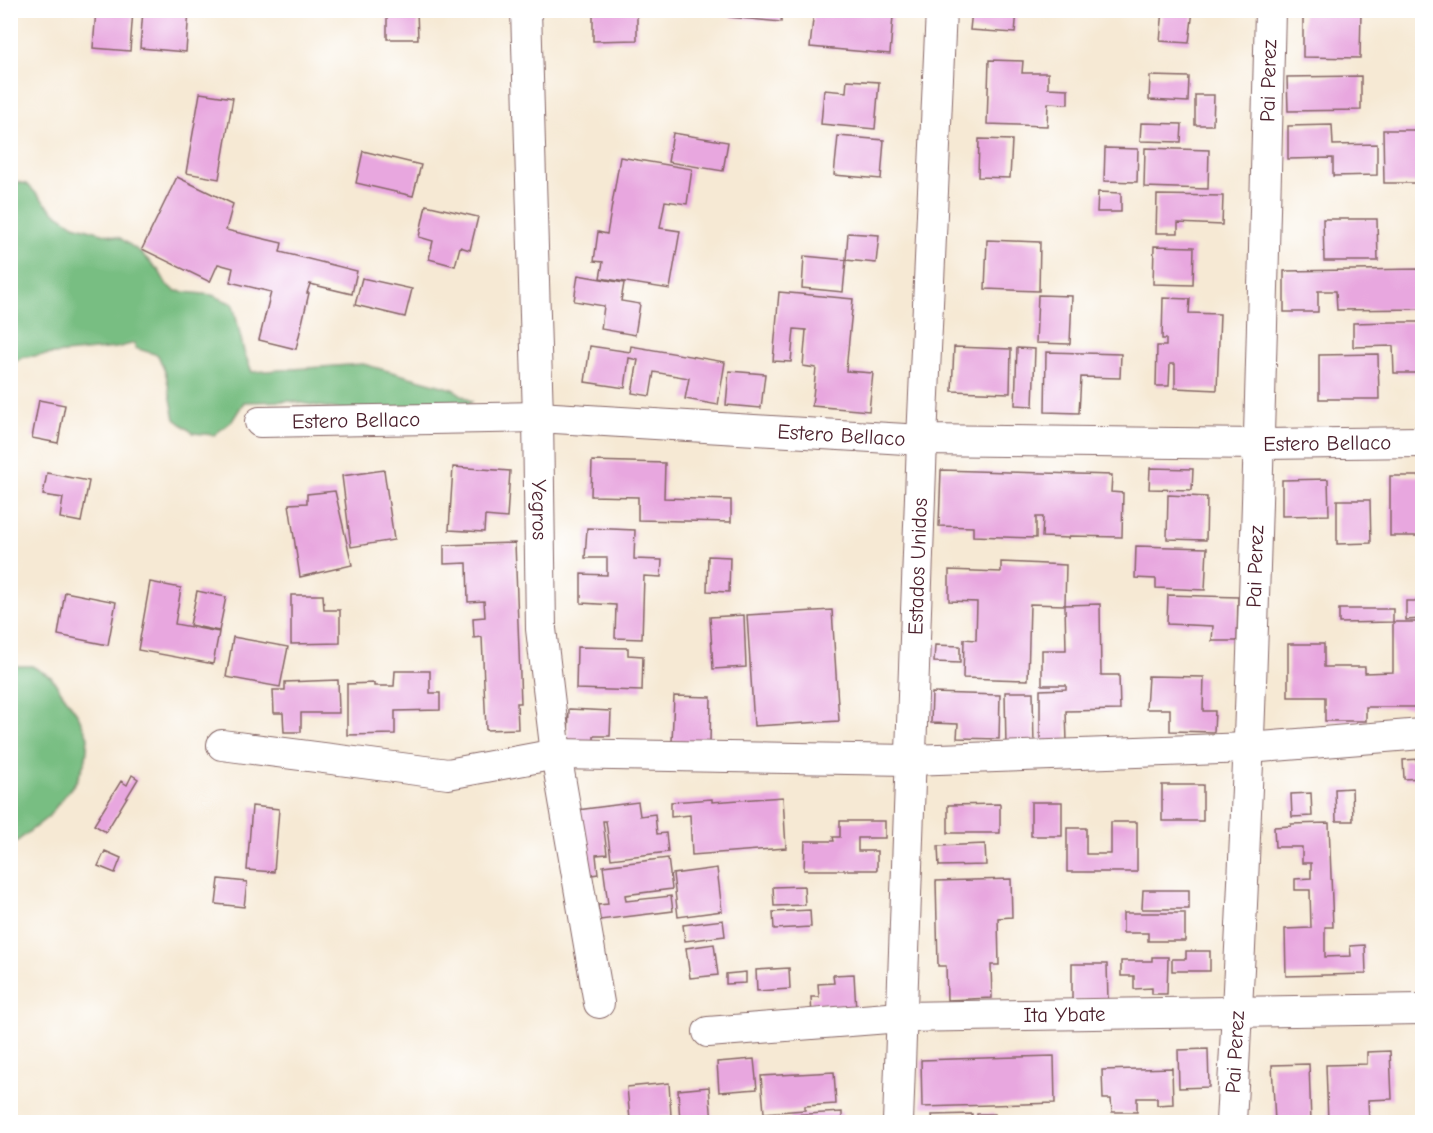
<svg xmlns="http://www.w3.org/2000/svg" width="1433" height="1133" viewBox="0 0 1433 1133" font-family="'Comic Neue',sans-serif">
	<rect width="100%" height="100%" fill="#fff"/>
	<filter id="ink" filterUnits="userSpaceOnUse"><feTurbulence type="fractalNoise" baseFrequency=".0167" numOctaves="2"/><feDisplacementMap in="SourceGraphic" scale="12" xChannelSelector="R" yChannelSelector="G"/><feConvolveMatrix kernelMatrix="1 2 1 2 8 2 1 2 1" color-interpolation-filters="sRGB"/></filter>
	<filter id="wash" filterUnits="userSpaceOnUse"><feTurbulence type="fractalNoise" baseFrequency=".008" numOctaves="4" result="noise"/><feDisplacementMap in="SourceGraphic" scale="24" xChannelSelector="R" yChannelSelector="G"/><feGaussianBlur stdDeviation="1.35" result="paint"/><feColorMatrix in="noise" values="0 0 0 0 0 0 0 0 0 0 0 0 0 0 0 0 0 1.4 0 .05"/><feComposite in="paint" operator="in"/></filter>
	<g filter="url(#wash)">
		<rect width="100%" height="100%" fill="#f6e9d4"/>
		<!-- forest -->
		<path fill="#78be82" stroke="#616e56" stroke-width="1.5" d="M11 181 27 184 53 211 74 225 120 238 140 252 159 271 167 285 176 291 212 295 233 304 244 352 252 372 363 364 453 389 472 402 455 412 359 413 289 401 244 402 232 421 214 435 193 433 175 419 166 374 158 355 135 348V343L116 348 23 357 13 363 11 366Z
			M11 666H32L51 677 78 715 88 737 86 759 77 780 48 817 11 846Z"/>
		<g id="blocks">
			<!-- building -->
			<path fill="#e8a7df" d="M96 10H133L130 51 93 48Z
				M143 10H189L186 52 140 48Z
				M387 10H417L418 39H387Z
				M593 10H637V40L593 41Z
				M729 10H782L781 22 729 17Z
				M814 10H831L893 16 890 54 810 47Z
				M972 10H1017L1015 33 970 30Z
				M1163 10H1193L1189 43 1160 41Z
				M1303 10H1361L1360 58 1303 57Z
				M989 60 1023 61 1022 73H1048V88L1068 89V104L1048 103 1047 126 987 124Z
				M1150 76 1189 77 1188 102 1149 100Z
				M1361 76V110L1288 111 1287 77Z
				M847 80 879 82 875 129 821 124 824 90 846 92Z
				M200 93 233 98 219 179 186 173Z
				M1195 95H1214L1213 125H1195Z
				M1141 123 1182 124 1181 142 1140 141Z
				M1332 125 1333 145 1377 144V175L1333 176V158L1288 159V126Z
				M1383 130H1422V183H1384Z
				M673 133 728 142 723 171 668 162Z
				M838 136 884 140 881 179 834 175Z
				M979 139 1012 140 1010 178 978 177Z
				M1105 148 1138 149 1137 182 1104 181Z
				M1145 148 1209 150 1208 189 1144 187Z
				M363 151 421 165 413 196 356 183Z
				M620 157 692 169 687 204 665 201 660 228 680 231 670 289 600 278 603 262 594 261 598 232 607 234Z
				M177 177 233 204 226 230 282 243 280 252 357 271 352 294 310 284 307 293H309L296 349 259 340 271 292 230 282 233 268 218 264 210 282 142 249Z
				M1098 192 1121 193V212H1097Z
				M1157 195 1223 196 1222 225 1178 223V233H1156Z
				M426 205 478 217 470 250 460 247 455 266 429 259 433 241 419 237Z
				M1323 219H1377L1378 261H1324Z
				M848 233 879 235 876 263 846 260Z
				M987 240 1040 242 1039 291 985 289Z
				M1154 246 1194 247 1193 285 1153 284Z
				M804 256 846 260 843 292 802 288Z
				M1422 269V309L1337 310 1336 291H1318V312H1284V271Z
				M578 275 624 283 621 301 640 304 635 335 601 329 604 306 574 301Z
				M362 278 412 289 405 317 355 305Z
				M779 292 853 299 846 371 873 373 869 411 812 406 816 368 803 366 806 330 794 329 791 362 773 361Z
				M1038 295 1072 296 1070 344 1036 343Z
				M1163 298 1190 299 1189 313 1220 314 1217 390 1175 388V364H1170L1169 386H1156L1157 346H1166V339H1162Z
				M1393 322H1422V373H1394L1393 346 1353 347V323Z
				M590 346 630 352 631 346 725 362 718 405 685 399 689 378 654 372 650 396 632 393 638 360 629 358 625 388 585 382Z
				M954 347 1011 349 1010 393 952 391Z
				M1017 348 1035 349 1033 406 1015 405Z
				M1046 352 1121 354 1120 378 1081 377 1079 413 1045 412Z
				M1378 354 1379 399H1319V355Z
				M729 371 765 374 761 408 726 405Z
				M39 400 65 405 58 443 32 438Z
				M592 461 665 463 664 498 731 500V522L638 520V497L591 496Z
				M453 467 510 471 507 518 485 516 484 532 449 530Z
				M1150 468 1193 469 1192 490 1149 489Z
				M384 470 394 540 351 547 342 476Z
				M941 470 1112 475 1111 492 1123 493 1122 537 1069 536V538L1042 537 1043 517H1036V538L973 536V527L939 526Z
				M47 473 89 481 81 522 60 518 63 498 43 495Z
				M1390 476H1422V536H1390Z
				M1328 479 1329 515 1282 516V480Z
				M335 491 352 565 300 577 289 504 307 503V494Z
				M1168 495 1207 497 1206 540 1167 539Z
				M1337 500H1370L1371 543 1337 544Z
				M587 528 635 530 634 559 662 560 661 577 644 576 642 639 615 638 616 605 581 603V574L607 575V558H585Z
				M515 543 521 703H517L518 729 486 730 482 637 474 638 473 618 485 617 484 601 468 602 467 563 444 564V545Z
				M1136 546 1207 548 1205 590 1156 588V579L1135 578Z
				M708 556 730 557 729 592 707 591Z
				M1001 562 1066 565 1065 605 1030 604 1028 680 963 678 964 639 976 640 977 602 949 601V570L1001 572Z
				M150 582 181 588 175 624 219 632 213 664 138 650Z
				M197 591 226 597 219 631 190 625Z
				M65 592 116 602 108 645 58 635Z
				M291 595H323L324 610H340V643L291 644Z
				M1168 595 1238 597 1237 641H1212L1213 626 1167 624Z
				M1406 601H1422V619L1406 620Z
				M1100 604 1101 675H1119L1120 710 1066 711 1067 742H1040V690L1066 689V685H1042V650H1066L1065 605Z
				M1339 609H1393V622L1339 623Z
				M832 610 839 721 754 726 747 615Z
				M744 615 746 667 713 669 710 617Z
				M1393 622H1422V707H1366V721H1325V697H1288V644H1324V667H1365V673L1393 672Z
				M233 637 288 647 280 687 226 677Z
				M935 645 960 646V663L934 662Z
				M577 647 628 648V655L643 656 642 691 576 689Z
				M395 671H430V693H440V710L395 711V734L347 735V684L374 683V686H394Z
				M1148 676 1204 677 1203 711H1215L1214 732 1170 731V709H1146Z
				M338 680 339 713H301V732H284L283 713H274L273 690H285V682Z
				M1005 692H1033L1034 749H1006Z
				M932 693 1000 695 999 739 957 738 958 724 931 723Z
				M674 696 711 697 710 743 672 742Z
				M569 709 611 711 610 736H594V742L568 741Z
				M1422 759V778L1404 779 1403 760Z
				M132 775 138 779 106 832 94 825 121 781 127 785Z
				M1162 785H1203V821H1162Z
				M1352 788 1353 821H1336L1335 789Z
				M1311 793 1312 816 1292 817 1291 794Z
				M783 797 786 848 692 855 690 815 671 817V802L712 799V802Z
				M638 802 640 816 655 814 657 834 666 833 668 852 611 859 606 821H603L607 854 596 855 598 874 578 877 570 811Z
				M1031 802H1062V836H1031Z
				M1000 804V833H948V805Z
				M252 806 279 809 274 872 247 870Z
				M840 821H885V838H858V851H877V870H804L805 841H834L833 837H840Z
				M1111 822H1137V872H1067V828H1086V854H1111Z
				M1329 823 1333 927H1325V957L1351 956 1350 946 1365 945 1366 974 1286 976 1285 929 1311 928 1310 890H1295V879L1311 878V863H1302V847H1275L1274 827 1291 826V824Z
				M985 844 986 865 939 866 938 846Z
				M105 851 121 858 115 873 98 866Z
				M668 858 672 889 625 895 626 901 671 896 673 911 600 920 598 905 608 904 603 866Z
				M717 868 722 911 678 917 673 874Z
				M219 879 247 882 244 907 216 904Z
				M1011 879 1012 917 998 918 999 965H991L992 998 947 1000 946 966H938L936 881Z
				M804 886 805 905 774 906 773 887Z
				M1143 890H1189V909H1142Z
				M810 910 811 927 774 929 773 912Z
				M1123 913H1185V941H1148V933H1123Z
				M723 920 725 936 685 941 683 925Z
				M714 944 718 975 690 978 686 948Z
				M1186 951H1210V971H1172V959H1186Z
				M1152 957H1168L1167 994H1152V988L1134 989V976H1121V961H1152Z
				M1072 964H1107L1108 1001H1072Z
				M789 968 790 989 757 991 756 970Z
				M746 972V983L726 984V974Z
				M854 974 856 1011 812 1017 811 997H819L818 984 834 983 833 975Z
				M1208 1049 1209 1087 1179 1088 1178 1050Z
				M1390 1051 1392 1099 1368 1100 1369 1122H1328L1326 1065 1367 1064V1052Z
				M1054 1056 1055 1103 922 1107 921 1060Z
				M754 1059 757 1089 719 1092 717 1062Z
				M1309 1064 1311 1122H1275L1272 1065Z
				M1172 1068 1173 1104 1157 1105V1098H1137V1112H1112L1111 1099H1103L1102 1070Z
				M834 1072 836 1104 805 1106V1110L764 1113 761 1076Z
				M669 1083 671 1116 630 1120 627 1087Z
				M709 1087 712 1122H680L678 1090Z
				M842 1112V1122H791L790 1115Z
				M972 1114V1122H933L932 1115Z
				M977 1114H995V1122H977Z"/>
		</g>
	</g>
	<g filter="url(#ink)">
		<use href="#blocks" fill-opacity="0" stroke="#866666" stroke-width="1.5"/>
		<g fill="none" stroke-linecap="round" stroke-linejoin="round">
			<!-- minor casing -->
			<g stroke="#866666" stroke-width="32">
				<g id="minor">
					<path id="s1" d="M526 10 538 417 541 629 556 754 599 1003"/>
					<path id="s2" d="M260 422 538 417 922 440 1259 444 1422 442"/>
					<path d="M222 745 448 774 556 754 910 760 1249 748 1422 734"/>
					<path id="s3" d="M708 1032 901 1017 1422 1009"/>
					<path id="s4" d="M898 1122 922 440 941 10"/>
					<path id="s5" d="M1231 1122C1252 752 1261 381 1270 10"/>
				</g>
			</g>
			<!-- minor -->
			<use href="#minor" stroke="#fff" stroke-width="30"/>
		</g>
	</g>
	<g text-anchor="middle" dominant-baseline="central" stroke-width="6" stroke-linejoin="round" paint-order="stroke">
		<!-- street labels -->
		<g font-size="21" fill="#4a1f2b" stroke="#fff">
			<text stroke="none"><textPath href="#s5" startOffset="1042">Pai Perez</textPath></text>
			<text stroke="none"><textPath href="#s2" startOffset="96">Estero Bellaco</textPath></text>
			<text stroke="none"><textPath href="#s2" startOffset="582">Estero Bellaco</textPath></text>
			<text stroke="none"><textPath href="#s2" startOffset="1068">Estero Bellaco</textPath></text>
			<text stroke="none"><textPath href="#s1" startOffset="500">Yegros</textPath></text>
			<text stroke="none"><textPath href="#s4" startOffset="556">Estados Unidos</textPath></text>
			<text stroke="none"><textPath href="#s5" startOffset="556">Pai Perez</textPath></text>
			<text stroke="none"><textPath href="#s3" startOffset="357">Ita Ybate</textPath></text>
			<text stroke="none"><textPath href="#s5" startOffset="70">Pai Perez</textPath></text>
		</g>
	</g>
	<!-- margin -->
	<rect width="1433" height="1133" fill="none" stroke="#fff" stroke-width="36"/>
</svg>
